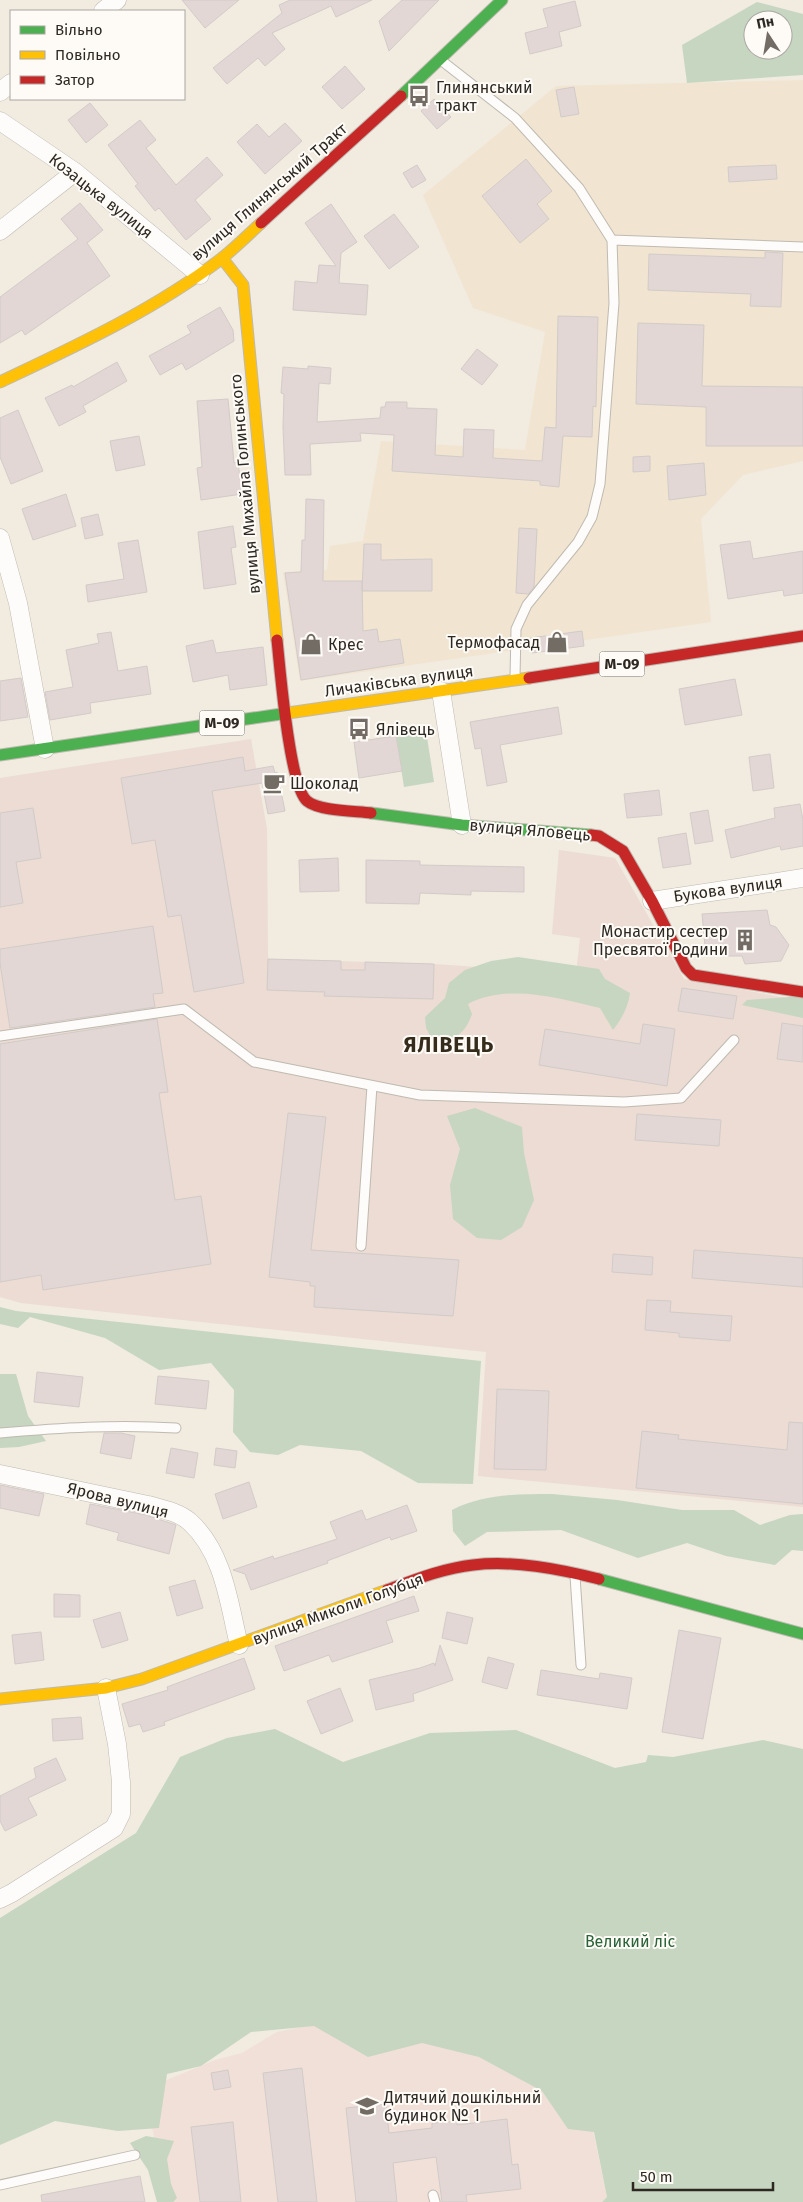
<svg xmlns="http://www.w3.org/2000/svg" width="803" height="2202" viewBox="0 0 803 2202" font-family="'Fira Sans',sans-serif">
	<rect width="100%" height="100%" fill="#f1ebe0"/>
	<!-- built -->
	<path fill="#f1e5d1" d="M803 80V461L743 475 701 519 711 622 300 681 283 572 327 570 330 546 363 541 381 441 525 450 545 332 473 308 423 195 556 86Z"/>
	<!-- industrial -->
	<path fill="#ecdcd3" d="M251 739 267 829 268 959 434 964 576 974 580 938 552 934 559 850 615 858 684 979 803 1001V1507L478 1476 486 1352 21 1303 0 1297V778Z"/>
	<!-- education -->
	<path fill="#f1e0d8" d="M469 1991 590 2116 608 2202H167L146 2096 157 2084 215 2060 242 2053 277 2032Z"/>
	<!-- green -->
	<path fill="#c6d6c1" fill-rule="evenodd" d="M757 2 803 14V75L687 83 682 45ZM753 20H783V50H753Z
		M426 731 434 782 404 787 396 736Z
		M518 957 599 969 605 979 630 993C628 1008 622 1018 613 1030L600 1008C560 998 507 983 468 1004L472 1014C464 1036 456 1038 434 1043L426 1028 425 1017 445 998 449 983 465 970 491 961Z
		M803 996V1018L742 1005 747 1000Z
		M475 1108 522 1127 524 1153 534 1200 522 1227 501 1240 477 1238 453 1219 450 1185 460 1149 447 1116Z
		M0 1307 16 1311 481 1361 473 1484 418 1483 361 1451 300 1445 278 1455 250 1452 233 1432 234 1390 211 1363 159 1370 105 1338 30 1317 18 1328 0 1324Z
		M0 1374H16L28 1416 46 1441 19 1447 0 1448Z
		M552 1494 617 1500 682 1510H734L760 1525 790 1515 803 1514V1551L792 1550 775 1565 726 1556 687 1543 638 1558 561 1530 487 1532 465 1546 453 1531 452 1510C484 1494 517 1494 552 1494Z
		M275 1729 343 1762 430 1733 516 1730 615 1768 646 1762 648 1755 673 1757 763 1740 803 1749V2202H602L607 2197 594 2132 568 2129 542 2091 479 2057 422 2043 368 2057 314 2026 251 2032 201 2066 167 2074 159 2128 118 2131 55 2121 0 2145V1918L136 1833 180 1757 227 1738Z
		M146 2136 174 2141 167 2159 171 2184 177 2198 173 2202H157L148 2170 130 2143Z"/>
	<!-- building -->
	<path fill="#e2d7d5" stroke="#d2cbc8" d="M182 0H239L205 28Z
		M290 0H372L336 17 331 6 272 33 285 49 265 66 258 58 227 84 213 68 282 13 279 5Z
		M402 0H439L389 51 379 21Z
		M575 1 581 26 559 32 562 46 530 54 525 33 548 27 543 9Z
		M345 66 365 89 342 109 322 87Z
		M574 87 579 114 561 117 556 90Z
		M434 99 451 117 437 129 421 111Z
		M90 103 108 125 86 143 68 120Z
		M140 120 156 140 146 148 176 185 207 157 223 175 195 200 211 219 186 240 159 208 155 211 135 186 138 184 108 145Z
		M285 123 302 141 265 174 237 142 257 124 269 137Z
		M526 159 552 191 537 204 549 219 520 243 482 196Z
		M417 165 426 180 412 188 403 173Z
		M776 165 777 179 729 182 728 167Z
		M80 203 103 230 87 243 110 276 25 335 22 330 0 343V297L78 239 61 219Z
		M331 204 357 242 341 253 339 283 368 285 366 315 293 310 295 281 317 283 319 265 336 266 305 223Z
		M394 214 419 247 389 269 364 236Z
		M765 252 783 253 781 307 750 306 751 294 648 290 649 254 765 258Z
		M220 307 233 330 234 341 186 370 182 363 160 375 149 356 191 333 187 326Z
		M558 316 598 317 596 407 593 406 592 437 563 436 559 487 540 485V481L392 471 394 435 360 433 361 441 310 444 311 475H285L283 427 284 394 281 393 283 367 308 369V366L331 368 330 384 319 383 317 422 380 418 381 407H385L386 402H407V408L437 409 435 455 463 457 464 429 494 430 493 458 542 461 545 427 556 428Z
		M638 323 704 325 702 386 803 387V446H706V407L636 404Z
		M477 349 498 365 482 385 461 369Z
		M117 362 127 381 83 406 86 412 59 426 45 398 72 385 73 387Z
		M228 399 234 463 238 462 242 494 201 500 197 468 202 467 197 401Z
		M18 410 43 471 11 484 0 457V418Z
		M139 436 145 465 116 471 110 441Z
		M650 456V471L633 472V457Z
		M704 463 706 495 669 500 667 466Z
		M66 494 76 526 33 540 22 509Z
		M306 499 324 500 323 581H362L363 631 377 629 379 642 400 639 404 663 301 680 285 573 301 572 302 540H305Z
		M98 514 103 535 85 539 81 518Z
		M233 526 236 547 231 548 236 584 204 589 198 532Z
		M519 528 537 529 534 587 528 594 516 593Z
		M138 540 147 592 88 602 86 585 124 579 118 543Z
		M750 541 753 559 803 551V593L784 596 783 590 728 599 720 545Z
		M364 544H381V560L432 559V591H362Z
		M582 631 584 646 532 653 530 638Z
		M111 632 118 671 147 666 151 694 90 703 91 713 50 720 45 692 73 687 66 650 99 643 97 634Z
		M213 640 216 653 263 647 267 685 230 690 228 675 193 682 186 646Z
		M21 678 28 717 0 721V681Z
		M735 679 742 715 685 725 679 689Z
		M558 707 562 734 500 745 507 782 487 786 481 748 475 749 470 722Z
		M396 736 402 771 359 778 354 742Z
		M770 754 774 788 753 791 749 757Z
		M243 757 245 771 273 766 275 773 277 772 285 811 268 814 262 783 212 791 244 983 194 992 181 915 168 917 155 840 132 844 121 778Z
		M659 790 662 815 627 818 624 794Z
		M800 804 803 820V846L781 850 780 846 731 858 725 830 775 818 774 808Z
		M33 808 41 858 16 862 23 903 0 907V813Z
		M708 810 713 841 695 844 690 813Z
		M686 833 691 864 663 868 658 838Z
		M338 858 339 891 300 892 299 860Z
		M366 860 420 861V865L524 867V892L471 891V895L420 893 419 904 366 903Z
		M767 910 770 925 776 927 789 945 781 961 745 964 742 956H724L705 946 702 914Z
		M153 926 163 993 153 994 155 1007 10 1028 0 963V949Z
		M268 959 341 961V970H365V962L434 964 433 999 324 996 325 992 267 990Z
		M682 988 737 996 733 1019 678 1011Z
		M157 1019 168 1092 159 1093 175 1200 201 1196 211 1264 43 1290 41 1275 0 1282V1044Z
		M782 1023 803 1026V1062L777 1059Z
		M643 1024 675 1029 667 1086 539 1065 545 1029 640 1044Z
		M288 1113 326 1117 311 1250 459 1260 453 1316 314 1307 315 1286H310V1282L269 1277Z
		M637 1114 721 1120 719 1146 635 1140Z
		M694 1250 803 1258V1287L692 1278Z
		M613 1254 653 1257 652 1275 612 1272Z
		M647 1300 671 1301 670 1312 732 1316 730 1341 679 1337V1333L645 1330Z
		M37 1372 83 1377 79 1407 34 1402Z
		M158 1376 209 1381 206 1409 155 1404Z
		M497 1389 549 1391 546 1470 494 1469Z
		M789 1422 803 1423V1504L636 1488 642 1431 679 1435 678 1439 787 1450Z
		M104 1433H121L135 1436 131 1459 100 1453Z
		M171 1448 198 1453 194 1478 166 1473Z
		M216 1448 237 1451 235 1468 214 1465Z
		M249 1482 257 1507 223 1519 215 1494Z
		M0 1485 44 1494 39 1516 0 1508Z
		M90 1504 146 1515 176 1525 169 1554 117 1540 119 1533 86 1524Z
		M407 1505 417 1531 391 1540 390 1537 327 1561 328 1563 251 1590 245 1574 233 1570 273 1556 274 1559 337 1539 330 1522 362 1510 366 1520Z
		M195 1580 203 1608 177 1616 169 1587Z
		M54 1594 80 1595V1617H54Z
		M414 1596 419 1611 386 1621 393 1642 332 1662 329 1655 284 1671 275 1646Z
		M120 1612 128 1640 102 1648 93 1620Z
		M447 1612 473 1618 467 1644 442 1638Z
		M679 1630 721 1638 703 1739 662 1732Z
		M41 1632 44 1660 15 1664 12 1635Z
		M440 1645 453 1680 413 1694 414 1701 376 1710 369 1680 420 1668 434 1663 435 1666Z
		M488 1657 514 1664 507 1689 482 1682Z
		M244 1658 255 1689 164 1722 165 1725 143 1732 140 1724 129 1727 122 1704 168 1690 167 1687Z
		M541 1670 599 1679 600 1673 632 1678 627 1709 537 1695Z
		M340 1688 353 1721 321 1734 307 1701Z
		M81 1717 83 1739 53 1741 52 1719Z
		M56 1758 66 1780 28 1798 37 1815 5 1831 0 1821V1796L36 1778 34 1768Z
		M302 2068 317 2202H278L263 2073Z
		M228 2070 231 2087 214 2090 211 2073Z
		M386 2104 389 2133 432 2128V2123L457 2121V2125L507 2119 512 2165 518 2164 521 2189 466 2195 467 2202H442L436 2157 393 2163 397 2202H356L346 2108Z
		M233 2122 241 2202H200L191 2127Z
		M140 2176 145 2202H42L41 2195Z"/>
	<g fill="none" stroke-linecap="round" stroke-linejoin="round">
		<!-- lane casing -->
		<g stroke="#bfbab1" stroke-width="11">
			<path id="lane" d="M442 61 515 118 579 188 612 240 614 303 600 484 592 517 578 542 527 605 516 629 515 678
				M612 240 803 247
				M0 1036 184 1009 254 1062 420 1095 624 1102 681 1098 734 1040
				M361 1246 372 1086
				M0 1433C59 1428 117 1424 176 1428
				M575 1576 581 1665
				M0 2185 135 2155
				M433 2195 435 2202"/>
		</g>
		<!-- street casing -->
		<g stroke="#bfbab1" stroke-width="19">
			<path id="street" d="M103 11 117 0
				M0 92 11 83
				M0 121 75 172 200 275
				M0 231 75 172
				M0 538 18 603 45 749
				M441 691 462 825
				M652 901 803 878
				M0 1474 148 1505C162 1509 179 1512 190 1522 224 1553 229 1604 239 1645
				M0 1899 12 1893 114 1828 121 1814V1782L117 1744 106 1688"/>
		</g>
		<!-- fast casing -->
		<g stroke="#bfbab1" stroke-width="13">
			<path id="fast" d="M401 96 502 0
				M0 755 288 713
				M371 813 462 825 591 835
				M599 1579 803 1634"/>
		</g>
		<!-- slow casing -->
		<g stroke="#bfbab1" stroke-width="13">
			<path id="slow" d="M222 258 243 285 277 640
				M0 382C76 346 154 310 221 259 235 248 248 235 261 223
				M288 713 529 678
				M0 1699 106 1688 142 1679 387 1590"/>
		</g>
		<!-- jam casing -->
		<g stroke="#bfbab1" stroke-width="13">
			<path id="jam" d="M261 223 401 96
				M277 640C280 667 289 786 307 801 319 811 355 811 371 813
				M529 678 803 636
				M591 835 599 836 623 851 652 901 686 968 693 975 803 992
				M387 1590C414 1580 444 1568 473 1565 514 1560 559 1569 599 1579"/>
		</g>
		<!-- lane -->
		<use href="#lane" stroke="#fdfcfa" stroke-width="9"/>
		<!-- street -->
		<use href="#street" stroke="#fdfcfa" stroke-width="18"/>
		<!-- fast -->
		<use href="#fast" stroke="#4caf50" stroke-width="11"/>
		<!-- slow -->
		<use href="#slow" stroke="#ffc107" stroke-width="11"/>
		<!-- jam -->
		<use href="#jam" stroke="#c62828" stroke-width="11"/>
	</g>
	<!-- icons -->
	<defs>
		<g id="bus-bare" transform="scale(1.725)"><path d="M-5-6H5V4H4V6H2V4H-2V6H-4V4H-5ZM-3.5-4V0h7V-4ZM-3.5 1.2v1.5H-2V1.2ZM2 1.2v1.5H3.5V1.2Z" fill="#726c64" stroke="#fefbf7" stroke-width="2.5" paint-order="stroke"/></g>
		<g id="shop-bare" transform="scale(1.725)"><path d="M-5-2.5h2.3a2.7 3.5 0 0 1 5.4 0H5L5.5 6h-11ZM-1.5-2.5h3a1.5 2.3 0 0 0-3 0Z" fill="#726c64" stroke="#fefbf7" stroke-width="2.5" paint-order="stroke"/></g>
		<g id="cafe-bare" transform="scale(1.725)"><path d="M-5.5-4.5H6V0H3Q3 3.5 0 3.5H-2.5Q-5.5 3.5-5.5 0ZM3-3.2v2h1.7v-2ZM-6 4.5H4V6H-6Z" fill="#726c64" stroke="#fefbf7" stroke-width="2.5" paint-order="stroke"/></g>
		<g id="building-bare" transform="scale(1.725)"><path d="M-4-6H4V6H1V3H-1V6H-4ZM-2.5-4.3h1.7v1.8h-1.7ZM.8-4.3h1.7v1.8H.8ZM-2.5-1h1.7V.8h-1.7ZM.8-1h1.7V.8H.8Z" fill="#726c64" stroke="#fefbf7" stroke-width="2.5" paint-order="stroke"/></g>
		<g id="school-bare" transform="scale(1.725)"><path d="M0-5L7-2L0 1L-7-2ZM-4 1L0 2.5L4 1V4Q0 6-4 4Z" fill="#726c64" stroke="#fefbf7" stroke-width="2.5" paint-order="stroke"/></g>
	</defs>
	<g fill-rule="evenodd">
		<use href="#bus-bare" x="419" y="96"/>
		<use href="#shop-bare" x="557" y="642"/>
		<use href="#shop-bare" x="311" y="644"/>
		<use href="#bus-bare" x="359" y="729"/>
		<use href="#cafe-bare" x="274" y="783"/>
		<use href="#building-bare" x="745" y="940"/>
		<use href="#school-bare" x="367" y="2106"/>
	</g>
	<g text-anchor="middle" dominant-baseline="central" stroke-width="4" stroke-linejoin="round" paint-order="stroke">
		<!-- shield labels -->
		<g fill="#fefbf7" stroke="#6c6761" stroke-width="1">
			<rect x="599.5" y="651.5" width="45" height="25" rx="4"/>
			<rect x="199.5" y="710.5" width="45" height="25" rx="4"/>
		</g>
		<g font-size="15" font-weight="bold" fill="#2d2821">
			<text x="622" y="664">М-09</text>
			<text x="222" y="723">М-09</text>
		</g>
		<!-- poi labels -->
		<g font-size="16" fill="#2d2821" stroke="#fefbf7" text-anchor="start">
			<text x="436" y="87">Глинянський<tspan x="436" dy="18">тракт</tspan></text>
			<text x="540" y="642" text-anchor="end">Термофасад</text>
			<text x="328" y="644">Крес</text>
			<text x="376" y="729">Ялівець</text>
			<text x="290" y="783">Шоколад</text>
			<text x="728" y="931" text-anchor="end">Монастир сестер<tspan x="728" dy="18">Пресвятої Родини</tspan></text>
			<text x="384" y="2097">Дитячий дошкільний<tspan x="384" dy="18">будинок № 1</tspan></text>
		</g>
		<!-- street labels -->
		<g font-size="16" fill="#2d2821" stroke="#fefbf7">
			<text transform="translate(269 192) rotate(-41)">вулиця Глинянський Тракт</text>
			<text transform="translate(101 196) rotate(38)">Козацька вулиця</text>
			<text transform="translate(245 484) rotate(-95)">вулиця Михайла Голинського</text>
			<text transform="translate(399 681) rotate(-8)">Личаківська вулиця</text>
			<text transform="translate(530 830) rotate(5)">вулиця Яловець</text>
			<text transform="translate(728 889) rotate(-8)">Букова вулиця</text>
			<text transform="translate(118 1500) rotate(14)">Ярова вулиця</text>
			<text transform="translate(338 1609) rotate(-20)">вулиця Миколи Голубця</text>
		</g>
		<!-- park labels -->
		<g font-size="16" fill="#296338" stroke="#fefbf7">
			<text x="630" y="1941">Великий ліс</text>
		</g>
		<!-- district labels -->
		<g font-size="21" font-weight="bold" letter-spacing="1" fill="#362c1c" stroke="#fefbf7">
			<text x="449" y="1045">ЯЛІВЕЦЬ</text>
		</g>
	</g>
	<!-- legend -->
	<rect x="10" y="10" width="175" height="90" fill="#fefbf7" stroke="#aaa7a1"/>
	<rect x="20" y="26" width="25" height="8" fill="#4caf50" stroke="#aaa7a1"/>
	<text x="55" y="35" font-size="15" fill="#2d2821">Вільно</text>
	<rect x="20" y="51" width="25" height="8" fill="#ffc107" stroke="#aaa7a1"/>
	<text x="55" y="60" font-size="15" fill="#2d2821">Повільно</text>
	<rect x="20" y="76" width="25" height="8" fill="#c62828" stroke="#aaa7a1"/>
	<text x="55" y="85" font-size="15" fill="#2d2821">Затор</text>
	<!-- north arrow -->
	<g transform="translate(768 35) rotate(348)"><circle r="24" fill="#fefbf7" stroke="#aaa7a1"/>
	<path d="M0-4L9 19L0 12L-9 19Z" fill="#726c64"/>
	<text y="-8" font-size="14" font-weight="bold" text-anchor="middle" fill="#2d2821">Пн</text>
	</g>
	<!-- scale -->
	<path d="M633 2182v8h140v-8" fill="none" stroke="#2d2821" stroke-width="2.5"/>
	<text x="640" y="2182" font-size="15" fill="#2d2821" stroke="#fefbf7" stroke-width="4" paint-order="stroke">50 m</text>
</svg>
